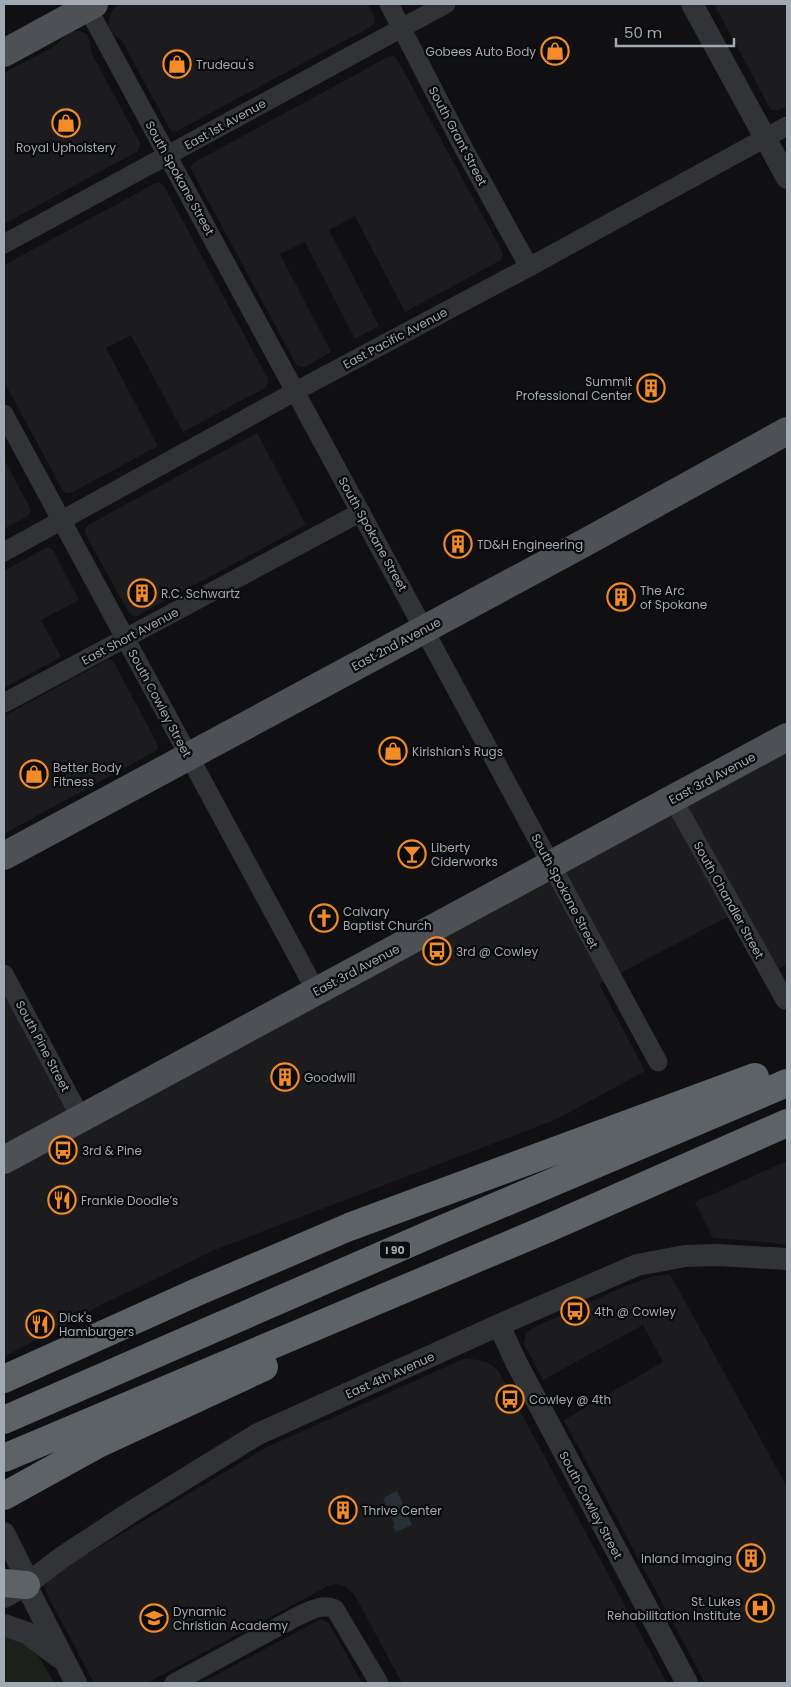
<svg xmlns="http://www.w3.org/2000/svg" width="791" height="1687" viewBox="0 0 791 1687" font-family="Poppins,sans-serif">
	<rect width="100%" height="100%" fill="#101012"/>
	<!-- built -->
	<path fill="#1c1c1e" d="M122 4H368L374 16 375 21 372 26 177 131H172L169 128 122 41 112 33 108 25 111 13 115 7Z
		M714 4H787V106L779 110H772L770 108Z
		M73 31H80L87 34 89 39 92 54 140 143V146L138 151 4 224V73L55 46 67 34Z
		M393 56 397 59 502 251 503 256 501 260 405 312 355 216 329 230 379 326 355 339 305 242 280 254 331 352 305 367 299 366 296 364 192 171 191 167 193 163 388 57Z
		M156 183H160L164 186 268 379V383L265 388 183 432 131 335 106 348 158 446 71 493H66L62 489 4 382V265Z
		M257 433 306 525 137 616H133L129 613 85 534V529L88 525Z
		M4 459 30 508 31 511 29 515 4 529Z
		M46 548H50L53 550 79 600 41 620 61 657 4 688V571Z
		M109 659 113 661 157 743 158 748 156 751 4 834V716Z
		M787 737V964L777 969 741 910 599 984 645 1071 557 1119 217 1249 99 1306 4 1357V974L81 1118Z
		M787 1161V1246L775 1243 713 1238 695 1202Z
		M670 1274 787 1487V1683H705L564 1420 663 1362 643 1325 543 1380 524 1344 526 1333 531 1329 623 1287 651 1277Z
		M463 1359H472L483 1361 492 1365 499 1372 667 1683H402L354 1594 344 1586 336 1584 328 1586 147 1683H94L47 1594 45 1587 51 1576 267 1447Z
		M321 1619 329 1623 362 1683H201Z"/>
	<!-- green -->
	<path fill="#1b211a" d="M4 1633 29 1645 39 1657 54 1683H4Z"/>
	<!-- water -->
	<path fill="#273135" d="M397 1491 412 1525 396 1532 393 1526 395 1525 383 1498Z"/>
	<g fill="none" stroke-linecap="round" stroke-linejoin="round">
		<!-- minor -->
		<path stroke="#313336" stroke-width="19" d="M389 4 464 149 529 267
			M87 7 658 1062
			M4 244 446 4
			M4 414 316 991
			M4 552 296 391 529 267 787 126
			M4 703 361 512
			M673 799 785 1000
			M4 974 81 1118
			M174 1683 298 1616C310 1611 322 1603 335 1609L379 1683"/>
		<!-- tertiary -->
		<path stroke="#313336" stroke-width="22" d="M692 4 787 178
			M499 1325 516 1362 687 1683
			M4 1533 22 1569 26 1585 76 1683
			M4 1597 26 1585 61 1558 128 1514 256 1435 499 1325 637 1265 685 1256 717 1255 787 1259
			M4 1625 27 1633 60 1658"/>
		<!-- primary -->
		<path stroke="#4d5055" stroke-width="28" d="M4 53 94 4
			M4 856 586 542 787 431
			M4 1160 787 737"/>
		<!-- motorway -->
		<path stroke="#5d6267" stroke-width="28" d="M4 1379 197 1292 349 1227 755 1077
			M4 1420 440 1230 787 1083
			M4 1458 544 1230 787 1123
			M4 1496 98 1444 264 1367
			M4 1583 26 1585"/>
	</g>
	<!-- icons -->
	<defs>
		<g id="shop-ring" transform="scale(1.4375)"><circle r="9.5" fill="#0b0b0c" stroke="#f28b28" stroke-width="1.5"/><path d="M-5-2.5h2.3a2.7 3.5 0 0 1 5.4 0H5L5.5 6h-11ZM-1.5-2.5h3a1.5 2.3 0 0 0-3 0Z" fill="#f28b28"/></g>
		<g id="building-ring" transform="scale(1.4375)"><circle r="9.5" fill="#0b0b0c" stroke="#f28b28" stroke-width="1.5"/><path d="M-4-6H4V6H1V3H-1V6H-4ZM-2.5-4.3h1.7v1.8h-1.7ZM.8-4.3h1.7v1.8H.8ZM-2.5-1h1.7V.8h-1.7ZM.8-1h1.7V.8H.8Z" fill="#f28b28"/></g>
		<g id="bar-ring" transform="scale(1.4375)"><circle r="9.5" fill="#0b0b0c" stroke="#f28b28" stroke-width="1.5"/><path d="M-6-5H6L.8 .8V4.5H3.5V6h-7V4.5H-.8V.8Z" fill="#f28b28"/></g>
		<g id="church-ring" transform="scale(1.4375)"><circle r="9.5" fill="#0b0b0c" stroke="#f28b28" stroke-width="1.5"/><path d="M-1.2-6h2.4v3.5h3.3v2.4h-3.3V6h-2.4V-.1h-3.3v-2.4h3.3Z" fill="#f28b28"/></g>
		<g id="bus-ring" transform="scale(1.4375)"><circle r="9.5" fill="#0b0b0c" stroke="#f28b28" stroke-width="1.5"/><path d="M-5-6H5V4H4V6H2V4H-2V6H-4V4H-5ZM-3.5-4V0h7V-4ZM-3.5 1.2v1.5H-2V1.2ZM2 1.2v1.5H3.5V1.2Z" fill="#f28b28"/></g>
		<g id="restaurant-ring" transform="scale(1.4375)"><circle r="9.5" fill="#0b0b0c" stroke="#f28b28" stroke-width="1.5"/><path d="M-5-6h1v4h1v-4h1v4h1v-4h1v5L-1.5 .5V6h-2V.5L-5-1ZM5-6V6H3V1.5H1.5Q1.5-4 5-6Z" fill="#f28b28"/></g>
		<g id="hospital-ring" transform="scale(1.4375)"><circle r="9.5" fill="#0b0b0c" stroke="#f28b28" stroke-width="1.5"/><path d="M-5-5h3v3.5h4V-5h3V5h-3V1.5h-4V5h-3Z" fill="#f28b28"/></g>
		<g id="school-ring" transform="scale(1.4375)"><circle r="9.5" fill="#0b0b0c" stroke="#f28b28" stroke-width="1.5"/><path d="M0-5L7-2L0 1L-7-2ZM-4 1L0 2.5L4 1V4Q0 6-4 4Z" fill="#f28b28"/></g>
	</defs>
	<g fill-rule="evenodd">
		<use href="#shop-ring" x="555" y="51"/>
		<use href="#shop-ring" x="177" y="64"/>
		<use href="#shop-ring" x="66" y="123"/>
		<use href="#building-ring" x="651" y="388"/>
		<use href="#building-ring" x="458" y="544"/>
		<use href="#building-ring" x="142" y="593"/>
		<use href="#building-ring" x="621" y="597"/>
		<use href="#shop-ring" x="393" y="751"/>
		<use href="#shop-ring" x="34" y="774"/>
		<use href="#bar-ring" x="412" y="854"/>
		<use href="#church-ring" x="324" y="918"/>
		<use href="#bus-ring" x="437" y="951"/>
		<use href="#building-ring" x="285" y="1077"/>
		<use href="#bus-ring" x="63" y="1150"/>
		<use href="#restaurant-ring" x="62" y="1200"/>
		<use href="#bus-ring" x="575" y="1311"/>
		<use href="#restaurant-ring" x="40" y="1324"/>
		<use href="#bus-ring" x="510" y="1399"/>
		<use href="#building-ring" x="343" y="1510"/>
		<use href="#building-ring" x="751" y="1558"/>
		<use href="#hospital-ring" x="760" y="1608"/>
		<use href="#school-ring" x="154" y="1618"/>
	</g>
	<g text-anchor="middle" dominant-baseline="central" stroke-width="4.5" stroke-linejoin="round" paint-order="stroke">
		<!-- shield labels -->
		<rect fill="#0b0b0c" stroke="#747a80" stroke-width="1" x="380" y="1241.5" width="30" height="17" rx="4"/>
		<g font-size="11" font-weight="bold" fill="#a1a9b2">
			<text x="395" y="1250">I 90</text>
		</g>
		<!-- poi labels -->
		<g font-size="12" fill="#a1a9b2" stroke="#0b0b0c" text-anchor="start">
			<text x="536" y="51" text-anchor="end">Gobees Auto Body</text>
			<text x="196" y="64">Trudeau's</text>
			<text x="66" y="147" text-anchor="middle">Royal Upholstery</text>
			<text x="632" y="381" text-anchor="end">Summit<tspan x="632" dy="14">Professional Center</tspan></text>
			<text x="477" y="544">TD&amp;H Engineering</text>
			<text x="640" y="590">The Arc<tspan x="640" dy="14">of Spokane</tspan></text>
			<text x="161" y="593">R.C. Schwartz</text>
			<text x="412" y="751">Kirishian's Rugs</text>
			<text x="53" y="767">Better Body<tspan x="53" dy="14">Fitness</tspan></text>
			<text x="431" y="847">Liberty<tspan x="431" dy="14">Ciderworks</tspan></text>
			<text x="343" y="911">Calvary<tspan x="343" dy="14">Baptist Church</tspan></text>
			<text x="456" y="951">3rd @ Cowley</text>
			<text x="304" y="1077">Goodwill</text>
			<text x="82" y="1150">3rd &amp; Pine</text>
			<text x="81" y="1200">Frankie Doodle’s</text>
			<text x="594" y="1311">4th @ Cowley</text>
			<text x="59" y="1317">Dick's<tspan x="59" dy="14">Hamburgers</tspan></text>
			<text x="529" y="1399">Cowley @ 4th</text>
			<text x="362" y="1510">Thrive Center</text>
			<text x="732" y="1558" text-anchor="end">Inland Imaging</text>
			<text x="741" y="1601" text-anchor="end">St. Lukes<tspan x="741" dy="14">Rehabilitation Institute</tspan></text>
			<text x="173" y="1611">Dynamic<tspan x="173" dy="14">Christian Academy</tspan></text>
		</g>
		<!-- street labels -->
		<g font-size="12" fill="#a1a9b2" stroke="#0b0b0c">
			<text transform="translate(225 124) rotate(-29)">East 1st Avenue</text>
			<text transform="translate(458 136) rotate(62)">South Grant Street</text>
			<text transform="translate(180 178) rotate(61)">South Spokane Street</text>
			<text transform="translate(395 338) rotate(-28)">East Pacific Avenue</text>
			<text transform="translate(373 534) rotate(61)">South Spokane Street</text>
			<text transform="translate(130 636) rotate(-28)">East Short Avenue</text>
			<text transform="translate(396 644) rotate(-28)">East 2nd Avenue</text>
			<text transform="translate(160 703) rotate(62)">South Cowley Street</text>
			<text transform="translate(712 778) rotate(-28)">East 3rd Avenue</text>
			<text transform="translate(565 891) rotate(62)">South Spokane Street</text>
			<text transform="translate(729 900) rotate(61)">South Chandler Street</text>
			<text transform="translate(356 970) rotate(-28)">East 3rd Avenue</text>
			<text transform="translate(43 1046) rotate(62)">South Pine Street</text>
			<text transform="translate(390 1375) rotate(-24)">East 4th Avenue</text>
			<text transform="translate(591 1505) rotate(62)">South Cowley Street</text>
		</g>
	</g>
	<!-- border -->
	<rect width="791" height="1687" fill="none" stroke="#a1a9b2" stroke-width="10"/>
	<!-- scale -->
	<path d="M616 38v8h118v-8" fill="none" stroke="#a1a9b2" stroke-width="2.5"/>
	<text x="624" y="38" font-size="15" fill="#a1a9b2" stroke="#0b0b0c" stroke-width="4" paint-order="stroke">50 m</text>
</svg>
